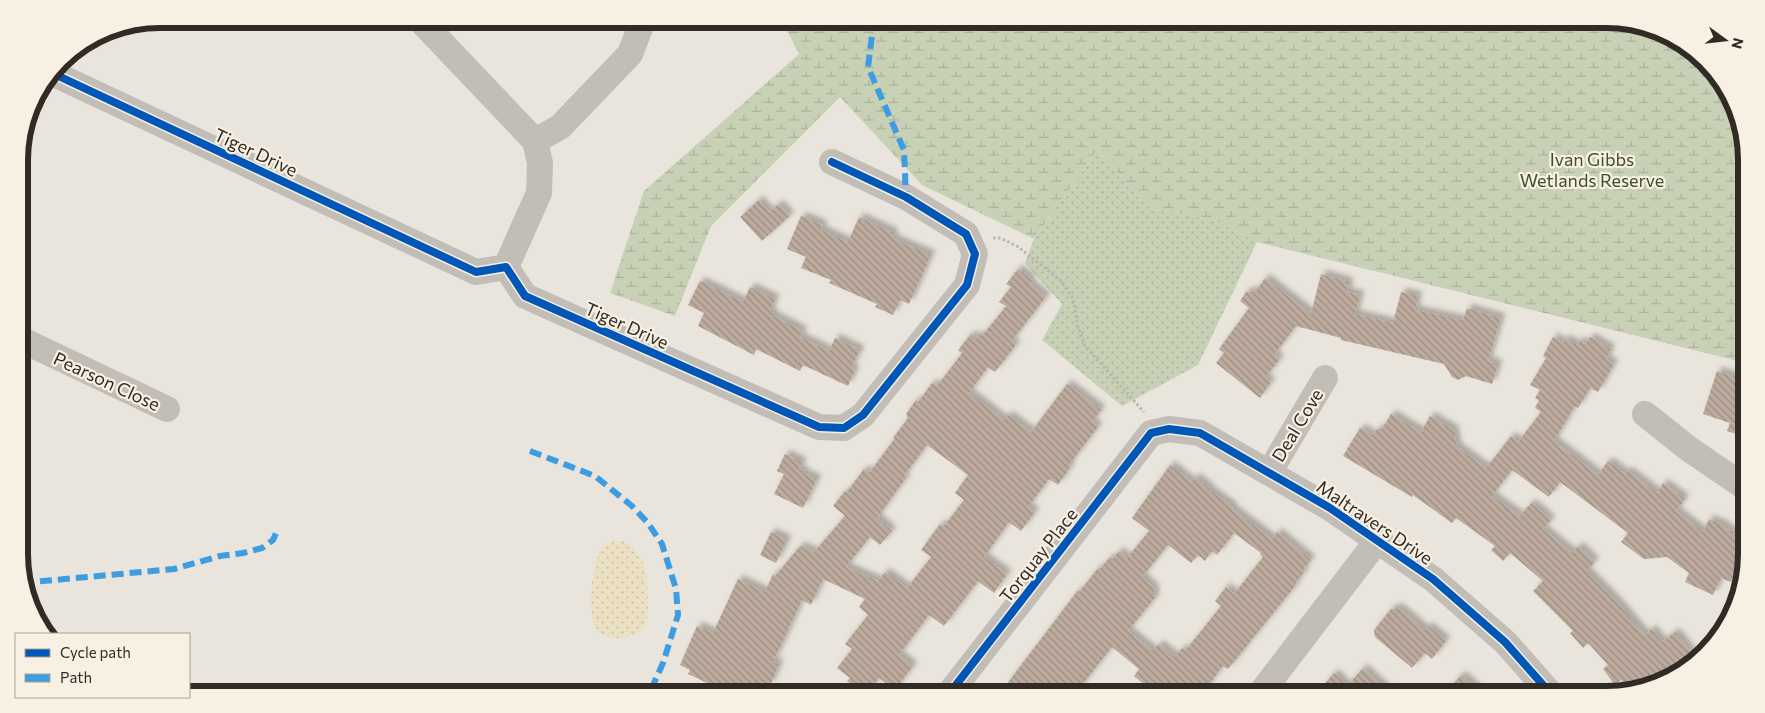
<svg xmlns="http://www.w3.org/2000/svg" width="1765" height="713" viewBox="0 0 1765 713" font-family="Commissioner,sans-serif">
	<defs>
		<pattern id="wetland-marsh" width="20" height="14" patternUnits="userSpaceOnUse" patternTransform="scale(1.25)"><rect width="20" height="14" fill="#c8d0b6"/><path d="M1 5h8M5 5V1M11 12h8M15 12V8" fill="none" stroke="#acb39c"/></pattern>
		<pattern id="sand-dots" width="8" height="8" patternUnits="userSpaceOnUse" patternTransform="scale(1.25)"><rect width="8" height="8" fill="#ebe1c2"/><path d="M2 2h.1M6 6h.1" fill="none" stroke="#cac1a7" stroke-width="1.8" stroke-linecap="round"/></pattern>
		<pattern id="park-dots" width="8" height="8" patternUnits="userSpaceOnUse" patternTransform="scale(1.25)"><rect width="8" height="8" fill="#c8d0b6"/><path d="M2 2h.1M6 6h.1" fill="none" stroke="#acb39c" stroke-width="1.8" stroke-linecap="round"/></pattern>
		<pattern id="building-back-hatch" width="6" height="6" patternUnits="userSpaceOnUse" patternTransform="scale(1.25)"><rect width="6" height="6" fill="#bdab9e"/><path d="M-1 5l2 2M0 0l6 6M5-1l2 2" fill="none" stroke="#9a8b81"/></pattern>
		<filter id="shadow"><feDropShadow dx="4.5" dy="-4.5" stdDeviation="2.5" flood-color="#0004"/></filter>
	</defs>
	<rect width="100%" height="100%" fill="#eae5dc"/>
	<!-- wetland -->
	<path fill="url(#wetland-marsh)" d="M781 19H1606L1651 26 1712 67 1745 140 1746 363 1257 242 1211 219 1149 209 1098 149 1034 239 922 185 840 97 711 226 675 316 610 293 644 191 799 54Z"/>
	<!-- sand -->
	<path fill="url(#sand-dots)" d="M621 540C647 552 648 578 648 603 648 611 648 621 643 629 638 635 631 637 623 638 613 639 601 637 596 628 587 612 592 564 601 549 605 542 614 541 621 540Z"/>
	<!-- park -->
	<path fill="url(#park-dots)" d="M1098 149 1149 209 1211 219 1257 242 1198 365 1122 406 1042 340 1062 304 1025 263 1034 239Z"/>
	<!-- building -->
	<path fill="url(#building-back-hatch)" fill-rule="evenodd" filter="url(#shadow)" d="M759 200 769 212 779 204 790 216 762 241 740 217Z
		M801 216 823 225 821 230 848 242 859 217 894 233 892 238 931 255 909 304 900 300 893 315 875 307 877 304 829 283 831 280 801 268 806 257 787 249Z
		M1018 269 1032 280 1029 283 1046 297 1011 342 1016 345 995 372 988 367 969 393 1004 420 1008 415 1031 432 1067 384 1101 410 1092 422 1098 427 1069 465 1071 466 1058 485 1049 479 1028 507 1035 512 1021 531 1009 522 984 557 1007 574 994 593 978 581 944 626 929 615 899 655 913 666 895 690 879 678 867 694H864L847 681 850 678 837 668 852 649 845 644 868 615 859 607 865 599 823 579 811 605 802 600 773 662 779 664 770 686 762 682 757 694H731L688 674 690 670 680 665 697 626 713 633 738 579 765 592 773 574 775 576 800 546 814 552 845 516 833 506 845 491 846 493 864 469 869 473 895 438H893L908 418 906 414 916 400 918 402 932 383 937 386 962 353 958 350 971 334 976 339 980 334 982 336 1006 306 999 302 1011 287 1006 284ZM927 445 968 475 955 493 964 500 944 526 940 524 921 550 931 557 907 588 885 572 878 581 846 567 870 537 880 545 892 531 877 518 906 478 904 476Z
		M1321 274 1349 282 1347 292 1360 295 1355 314 1393 323 1401 292 1418 296 1415 310 1463 320 1467 308 1501 318 1488 361 1498 364 1492 384 1466 376 1458 380 1452 377 1444 364 1341 340V338L1296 326 1274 355 1280 359 1265 378 1271 382 1260 398 1216 363 1224 353 1219 349 1249 308 1240 301 1246 292 1256 291 1265 278 1311 314Z
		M700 281 743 302 750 287 775 299 770 312 773 313 772 315 803 331 800 337 829 351 835 338 860 350 851 368 855 370 848 386 803 365 800 371 756 349 754 355 698 326 704 313 688 305Z
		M1553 337 1563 343 1565 339 1577 345 1579 341 1586 344 1590 337 1611 349 1606 359 1614 364 1598 392 1590 388 1578 408 1575 406 1554 441 1598 475 1608 461 1625 474 1628 471 1657 493 1663 483 1685 499 1676 511 1703 532 1709 519 1726 526 1725 528 1734 532 1733 534 1742 539 1739 547 1746 550 1731 582 1721 578 1713 595 1685 582 1689 573 1667 557 1644 559 1621 542 1628 533 1560 482 1549 497 1512 470 1492 496 1520 516 1531 503 1551 520 1543 529 1572 553 1579 546 1595 562 1586 571 1616 601 1645 635 1652 629 1662 642 1675 632 1692 653 1666 675 1628 689 1621 680 1615 685 1603 669 1608 665 1588 643 1583 648 1570 633 1573 631 1533 591 1543 581 1510 553 1503 561 1491 550 1495 546 1456 518 1452 523 1413 495 1412 497 1343 456 1360 428 1373 435 1377 429H1382L1391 414 1421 432 1430 416 1454 430 1457 447 1486 468 1511 436 1518 442 1541 412 1535 408 1539 400 1535 398 1540 390 1530 385 1546 358 1543 356Z
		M1717 371 1746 380V437L1727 431 1730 423 1703 414Z
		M785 454 802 462 799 469 804 471 803 473 817 479 803 508 774 494 784 474 777 471Z
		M1170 465 1192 482 1195 477 1210 489 1209 490 1233 507 1232 509 1272 539 1277 532 1311 560 1303 570 1305 571 1295 584 1296 585 1228 669 1223 666 1202 694H1139L1146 686 1134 676 1139 669 1112 647 1075 694H1017L1006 685 1078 590 1079 592 1098 568 1100 569 1110 557 1113 559 1119 551 1127 558 1149 531 1132 518ZM1234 533 1261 553 1260 554 1263 557 1234 594 1226 587 1215 601 1221 606 1185 651 1182 648 1175 657 1159 644 1153 651 1128 631 1155 598 1154 588 1142 577 1168 545 1191 563 1198 555 1205 561 1212 551 1217 555Z
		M771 532 787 540 776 563 760 555Z
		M1399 608 1425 630 1428 626 1446 641 1432 659 1425 653 1412 668 1375 637 1374 630 1391 609Z
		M1363 668 1391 694H1329L1322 687 1334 673 1347 686Z
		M1461 675 1483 694H1445Z"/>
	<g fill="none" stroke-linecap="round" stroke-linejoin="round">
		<!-- path -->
		<path stroke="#bbb5ae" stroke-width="3" stroke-dasharray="2.5 2.5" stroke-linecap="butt" d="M993 238H1000L1017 246 1060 280 1073 298 1078 327 1085 346 1144 412"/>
		<!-- minor -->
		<path stroke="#c2bdb6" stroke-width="26" d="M419 19 535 141 540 163 539 193 506 267
			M52 73 476 272 506 267 525 296 819 427 844 428 863 415 967 285 975 254 966 234 906 197 832 162
			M535 141 560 127 630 54 640 28 637 19
			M20 339 167 409
			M1645 414 1689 449 1746 488
			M1269 473 1325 378
			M949 694 1151 433 1169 429 1200 433 1330 508 1433 579 1505 642 1551 694
			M1260 694 1377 541"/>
		<!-- quiet -->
		<path stroke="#3e9ce0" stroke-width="6" stroke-dasharray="12 6" stroke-linecap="butt" d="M874 19 868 67 904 150 906 197
			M530 451 595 476 632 506 648 523 662 544 676 589 678 615 663 663 649 694
			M22 583 174 569 220 556 243 553 262 548 273 540 277 531"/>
		<!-- cycleway casing -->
		<g stroke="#f8f0e2" stroke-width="11">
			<path id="cycleway" d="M52 73 476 272 506 267 525 296 819 427 844 428 863 415 967 285 975 254 966 234 906 197 832 162
				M949 694 1151 433 1169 429 1200 433 1330 508 1433 579 1505 642 1551 694"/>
		</g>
		<!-- cycleway -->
		<use href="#cycleway" stroke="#0057b8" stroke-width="8"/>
	</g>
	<g text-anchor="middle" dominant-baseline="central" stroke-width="4.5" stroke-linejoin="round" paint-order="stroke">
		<!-- street labels -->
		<g font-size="18" fill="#322b25" stroke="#f8f0e2">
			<text transform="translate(256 152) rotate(25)">Tiger Drive</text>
			<text transform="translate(627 325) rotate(24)">Tiger Drive</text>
			<text transform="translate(107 381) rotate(25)">Pearson Close</text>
			<text transform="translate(1297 425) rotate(-59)">Deal Cove</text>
			<text transform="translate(1375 522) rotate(34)">Maltravers Drive</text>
			<text transform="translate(1038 555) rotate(-52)">Torquay Place</text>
		</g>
		<!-- park labels -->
		<g font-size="18" fill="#3d5029" stroke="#f8f0e2">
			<text x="1592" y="159">Ivan Gibbs<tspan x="1592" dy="21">Wetlands Reserve</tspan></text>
		</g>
	</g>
	<!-- crop -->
	<path d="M0 0H1765V713H0ZM160 28H1606A132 132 0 0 1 1738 160V554A132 132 0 0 1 1606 686H160A132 132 0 0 1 28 554V160A132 132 0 0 1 160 28Z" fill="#f8f0e2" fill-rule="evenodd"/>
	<path fill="none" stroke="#322b25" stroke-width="6" d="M160 28H1606A132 132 0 0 1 1738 160V554A132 132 0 0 1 1606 686H160A132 132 0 0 1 28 554V160A132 132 0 0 1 160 28Z"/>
	<!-- legend -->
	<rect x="15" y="633" width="175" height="65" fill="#f8f0e2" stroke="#a9a196"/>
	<rect x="25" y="649" width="25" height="8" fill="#0057b8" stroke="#a9a196"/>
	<text x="60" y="658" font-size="15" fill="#322b25">Cycle path</text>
	<rect x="25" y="674" width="25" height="8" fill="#3e9ce0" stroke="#a9a196"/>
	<text x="60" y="683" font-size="15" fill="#322b25">Path</text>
	<!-- north arrow -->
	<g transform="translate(1725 40) rotate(105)" stroke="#f8f0e2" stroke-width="4" paint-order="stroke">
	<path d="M0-4L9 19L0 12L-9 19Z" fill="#322b25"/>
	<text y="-8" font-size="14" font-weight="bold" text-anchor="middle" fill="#322b25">N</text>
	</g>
</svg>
